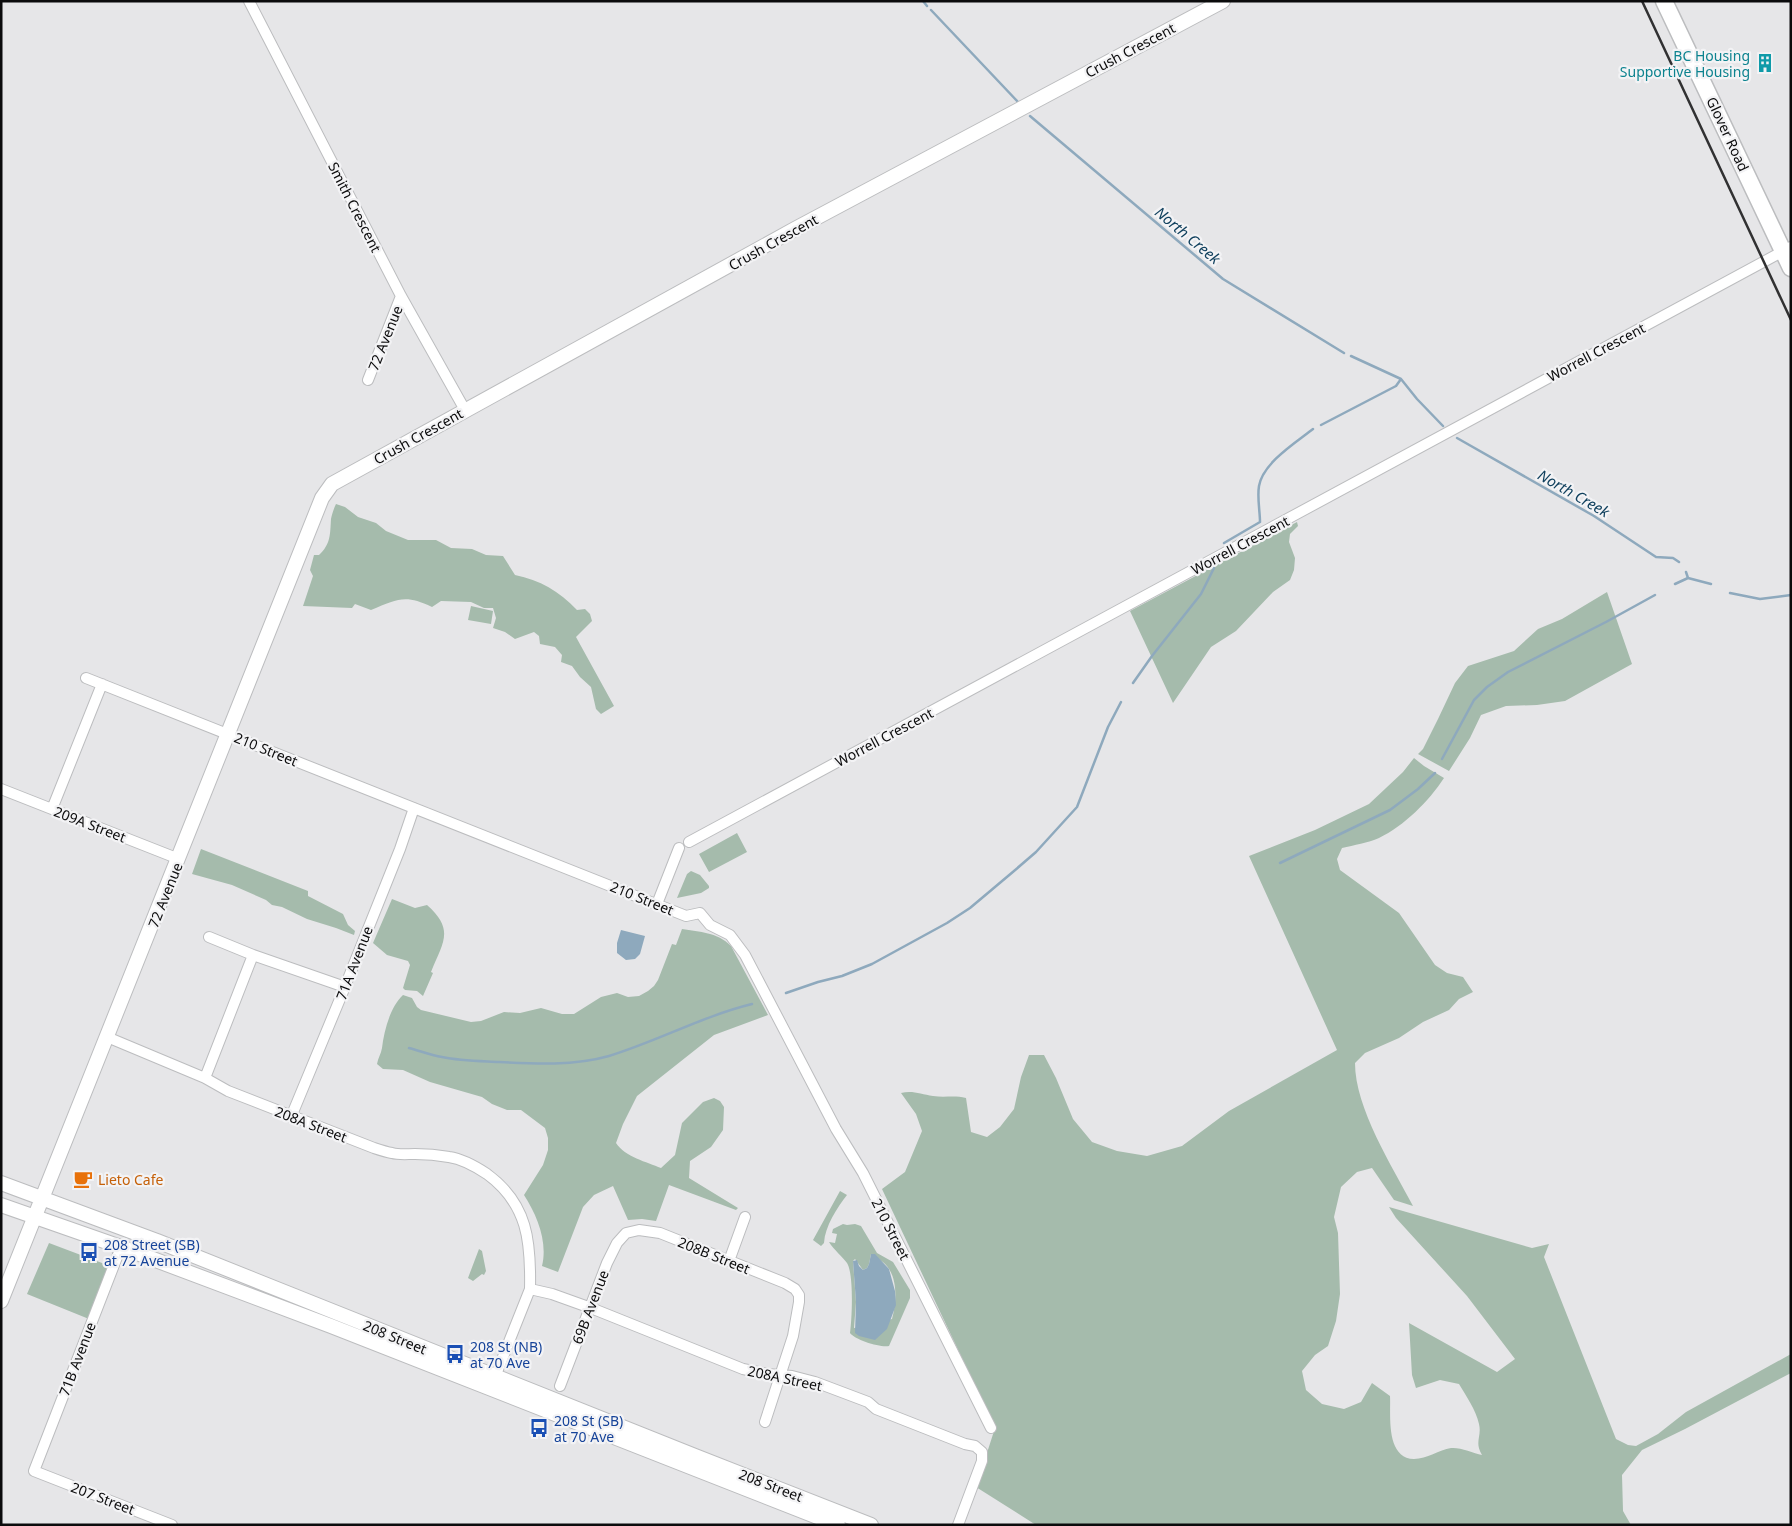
<svg xmlns="http://www.w3.org/2000/svg" width="1792" height="1526" viewBox="0 0 1792 1526" font-family="'Noto Sans',sans-serif">
	<rect width="100%" height="100%" fill="#e6e6e8"/>
	<!-- green -->
	<path fill="#a5bbac" fill-rule="evenodd" d="M336 504 345 507 358 517 376 523 386 531 408 540H436L451 548 472 549 486 555 503 556 515 575C540 580 559 591 577 610L585 609 590 614 592 621 576 637 614 706 601 714 596 709 591 687 580 677 572 666 561 662 562 655 555 647 540 644 539 636 534 632 515 639 505 632 493 628 496 618 493 608H484L471 602 441 601 432 607C405 594 398 599 371 610L355 604 352 608 303 606 313 576 310 570 314 555H319C331 544 330 534 331 519 332 514 334 508 336 504Z
		M1297 522 1298 526 1290 534 1289 542 1295 558 1294 570 1290 580 1273 592 1236 631 1211 647 1173 703 1130 611Z
		M1607 592 1632 664 1565 701 1537 705 1506 706 1481 715 1470 738 1449 771 1418 754 1423 749 1438 719 1455 683 1468 666 1514 651 1538 629 1562 619Z
		M471 606 493 611 491 624 468 620Z
		M1414 758 1424 766 1444 778C1429 801 1404 826 1379 838 1368 843 1354 845 1342 848L1337 859 1340 870 1399 913 1435 965 1447 973 1463 977 1473 992 1459 999 1449 1010 1423 1022 1399 1038 1365 1053 1355 1063C1355 1108 1392 1166 1413 1206L1394 1200 1372 1168 1357 1172 1341 1187 1334 1217 1338 1233 1340 1294 1336 1321 1328 1346 1315 1355 1302 1371 1306 1390 1322 1404 1344 1409 1361 1402 1372 1383 1390 1396C1391 1414 1385 1458 1414 1459 1427 1459 1439 1450 1451 1448 1460 1447 1473 1453 1482 1455 1474 1442 1482 1437 1479 1424 1476 1410 1466 1396 1459 1384L1440 1380 1416 1388 1412 1375 1409 1323 1497 1372 1515 1359 1467 1296 1396 1218 1389 1207 1532 1248 1549 1244 1544 1257 1616 1439 1628 1445 1636 1446 1658 1434 1686 1412 1791 1354V1373L1685 1429 1642 1450 1622 1475 1623 1511 1631 1525H1036L976 1487 995 1428 882 1189 905 1172 922 1131 916 1114 901 1093C912 1090 921 1094 933 1096 945 1098 954 1095 966 1098L971 1132 987 1137 1000 1127 1014 1109 1021 1077 1029 1055H1044L1056 1078 1073 1119 1092 1142 1117 1151 1147 1156 1182 1146 1229 1111 1337 1050 1249 856 1315 830 1369 804 1403 772Z
		M737 833 747 852 709 872 699 854Z
		M201 849 308 891V896L343 914 348 925 355 931 354 935 336 928 307 919 282 907 272 905 266 900 232 885 192 874Z
		M691 871 700 875 709 886V888L701 893 677 898 687 874Z
		M392 899 415 908 427 905C455 930 443 942 431 972L433 973 423 996 417 991 405 990 403 988 410 965 408 961 387 955 373 943Z
		M682 929C700 932 717 932 731 946L768 1015 714 1035 637 1096 623 1124 616 1143C625 1157 647 1162 661 1168L675 1155 682 1123 703 1102 714 1098 720 1101 724 1107 723 1130 711 1147 690 1161 689 1178 738 1208 736 1210 669 1185 656 1221 642 1219 628 1220 613 1186 594 1195 583 1207 558 1272 542 1266C548 1242 537 1215 524 1195L543 1165 548 1150V1138L545 1128 521 1110H507L492 1104 482 1097 430 1082 403 1070 383 1069 377 1064C378 1058 381 1054 382 1048 384 1031 390 1007 403 995L412 998 417 1007 421 1010 471 1022 481 1021 504 1012 520 1013 541 1008 562 1014H574L601 997 617 993 628 997 639 996 648 991 654 986 658 980 672 944 676 945Z
		M840 1191 847 1195C837 1208 825 1226 824 1243L821 1246 813 1240Z
		M843 1224 847 1225 855 1224 861 1226 877 1253 893 1262 910 1290V1298L889 1346C881 1348 855 1340 850 1333 852 1319 854 1274 847 1263 842 1256 834 1250 829 1242L835 1243 837 1234 832 1233 833 1229ZM871 1254C877 1258 885 1262 889 1269 898 1283 896 1304 892 1319L854 1328 856 1302 853 1261 855 1259 863 1270 867 1268 869 1264Z
		M49 1243 110 1266 89 1319 27 1294Z
		M479 1249 482 1251 486 1271 484 1275 482 1274 473 1281 468 1278Z"/>
	<!-- water -->
	<path fill="#8ea9bd" d="M621 930 645 936 640 954 635 959 626 960 617 953V943Z
		M871 1254H875L889 1269 895 1291 896 1305 887 1329 875 1340 859 1336 855 1333 856 1302 853 1261 857 1260 859 1266 863 1270 867 1268 869 1264Z"/>
	<g fill="none" stroke-linecap="round" stroke-linejoin="round">
		<!-- stream -->
		<path stroke="#8ea9bd" stroke-width="2.5" d="M923 1 927 6
			M931 10 1018 102
			M1030 116 1223 279 1344 353
			M1351 356 1401 379 1417 399 1443 426
			M1321 425 1396 386 1401 379
			M1457 438 1594 516 1656 557 1673 558 1679 562
			M1224 543 1260 522C1260 511 1257 498 1259 486 1263 463 1295 443 1313 429
			M1686 572 1688 578
			M1688 578 1711 584
			M1675 584 1688 578
			M1730 593 1760 599 1791 595
			M1133 683 1152 656 1201 594 1214 568
			M1442 759 1474 700 1487 687 1508 672 1606 622 1655 595
			M1280 863 1390 810 1418 789 1435 773
			M786 993 818 982 842 976 872 964 947 923 970 908 1014 871 1036 852 1077 807 1108 727 1121 702
			M409 1048C420 1051 431 1055 442 1057 461 1061 480 1061 499 1062 535 1064 574 1066 609 1056 658 1041 703 1016 752 1004"/>
		<!-- minor casing -->
		<g stroke="#bcbdbf" stroke-width="12">
			<path id="minor" d="M249 1 401 296 465 410
				M368 380 401 296
				M86 678 686 916 700 913 710 925 730 935 745 955 836 1129 863 1173 991 1428
				M1 789 179 859
				M52 809 102 684
				M689 842 1791 247
				M657 904 679 848
				M209 937 253 955 345 987
				M107 1037 205 1078 228 1091 374 1148C380 1150 386 1152 392 1153 399 1155 407 1154 415 1154 426 1154 438 1155 449 1157 463 1159 475 1166 487 1174 528 1204 531 1242 530 1289L493 1382
				M205 1078 253 955
				M291 1117 342 994 400 849 414 808
				M121 1247 34 1471 172 1525
				M729 1261 745 1217
				M530 1289 552 1294 591 1308 743 1369 768 1374 792 1376 815 1382 868 1402 876 1409 965 1444 975 1446 982 1452V1461L958 1525
				M560 1386 607 1263 617 1243 626 1233 639 1230 660 1233 785 1283 795 1289 799 1295V1302L793 1336 765 1422"/>
		</g>
		<!-- secondary casing -->
		<g stroke="#bcbdbf" stroke-width="16">
			<path id="secondary" d="M1 1183 157 1241 695 1456 871 1525
				M1 1205 121 1247 331 1326 838 1525
				M1 1301 322 498 332 484 795 229 1223 1"/>
		</g>
		<!-- trunk casing -->
		<g stroke="#bcbdbf" stroke-width="19">
			<path id="trunk" d="M1664 1 1791 268"/>
		</g>
		<!-- minor -->
		<use href="#minor" stroke="#fff" stroke-width="10"/>
		<!-- secondary -->
		<use href="#secondary" stroke="#fff" stroke-width="14"/>
		<!-- trunk -->
		<use href="#trunk" stroke="#fff" stroke-width="16"/>
		<!-- rail -->
		<path stroke="#313132" stroke-width="2.5" d="M1642 1 1791 320"/>
	</g>
	<!-- icons -->
	<defs>
		<g id="building-bare" transform="scale(1.5)"><path d="M-4-6H4V6H1V3H-1V6H-4ZM-2.5-4.3h1.7v1.8h-1.7ZM.8-4.3h1.7v1.8H.8ZM-2.5-1h1.7V.8h-1.7ZM.8-1h1.7V.8H.8Z" fill="#0f9aa8" stroke="#f3f3f5" stroke-width="2.5" paint-order="stroke"/></g>
		<g id="cafe-bare" transform="scale(1.5)"><path d="M-5.5-4.5H6V0H3Q3 3.5 0 3.5H-2.5Q-5.5 3.5-5.5 0ZM3-3.2v2h1.7v-2ZM-6 4.5H4V6H-6Z" fill="#e8710a" stroke="#f3f3f5" stroke-width="2.5" paint-order="stroke"/></g>
		<g id="bus-bare" transform="scale(1.5)"><path d="M-5-6H5V4H4V6H2V4H-2V6H-4V4H-5ZM-3.5-4V0h7V-4ZM-3.5 1.2v1.5H-2V1.2ZM2 1.2v1.5H3.5V1.2Z" fill="#1a4fb4" stroke="#f3f3f5" stroke-width="2.5" paint-order="stroke"/></g>
	</defs>
	<g fill-rule="evenodd">
		<use href="#building-bare" x="1765" y="63"/>
		<use href="#cafe-bare" x="83" y="1179"/>
		<use href="#bus-bare" x="89" y="1252"/>
		<use href="#bus-bare" x="455" y="1354"/>
		<use href="#bus-bare" x="539" y="1428"/>
	</g>
	<g text-anchor="middle" dominant-baseline="central" stroke-width="4.5" stroke-linejoin="round" paint-order="stroke">
		<!-- street labels -->
		<g font-size="14" fill="#0b0b0c" stroke="#f3f3f5">
			<text transform="translate(1130 50) rotate(-28)">Crush Crescent</text>
			<text transform="translate(1728 134) rotate(65)">Glover Road</text>
			<text transform="translate(355 207) rotate(63)">Smith Crescent</text>
			<text transform="translate(773 242) rotate(-29)">Crush Crescent</text>
			<text transform="translate(385 338) rotate(-68)">72 Avenue</text>
			<text transform="translate(1596 352) rotate(-28)">Worrell Crescent</text>
			<text transform="translate(418 436) rotate(-29)">Crush Crescent</text>
			<text transform="translate(1240 545) rotate(-28)">Worrell Crescent</text>
			<text transform="translate(884 737) rotate(-28)">Worrell Crescent</text>
			<text transform="translate(266 749) rotate(22)">210 Street</text>
			<text transform="translate(90 824) rotate(21)">209A Street</text>
			<text transform="translate(165 895) rotate(-68)">72 Avenue</text>
			<text transform="translate(642 898) rotate(22)">210 Street</text>
			<text transform="translate(354 963) rotate(-69)">71A Avenue</text>
			<text transform="translate(311 1124) rotate(21)">208A Street</text>
			<text transform="translate(891 1229) rotate(63)">210 Street</text>
			<text transform="translate(714 1255) rotate(22)">208B Street</text>
			<text transform="translate(590 1307) rotate(-69)">69B Avenue</text>
			<text transform="translate(395 1337) rotate(22)">208 Street</text>
			<text transform="translate(77 1359) rotate(-69)">71B Avenue</text>
			<text transform="translate(785 1378) rotate(12)">208A Street</text>
			<text transform="translate(771 1485) rotate(21)">208 Street</text>
			<text transform="translate(103 1498) rotate(21)">207 Street</text>
		</g>
		<!-- culture labels -->
		<g font-size="14" fill="#0d838f" stroke="#f3f3f5" text-anchor="end">
			<text x="1750" y="55">BC Housing<tspan x="1750" dy="16">Supportive Housing</tspan></text>
		</g>
		<!-- food labels -->
		<g font-size="14" fill="#c56008" stroke="#f3f3f5" text-anchor="start">
			<text x="98" y="1179">Lieto Cafe</text>
		</g>
		<!-- transit labels -->
		<g font-size="14" fill="#164399" stroke="#f3f3f5" text-anchor="start">
			<text x="104" y="1244">208 Street (SB)<tspan x="104" dy="16">at 72 Avenue</tspan></text>
			<text x="470" y="1346">208 St (NB)<tspan x="470" dy="16">at 70 Ave</tspan></text>
			<text x="554" y="1420">208 St (SB)<tspan x="554" dy="16">at 70 Ave</tspan></text>
		</g>
		<!-- water labels -->
		<g font-size="15" font-style="italic" fill="#11415e" stroke="#f3f3f5">
			<text transform="translate(1188 235) rotate(40)">North Creek</text>
			<text transform="translate(1574 493) rotate(30)">North Creek</text>
		</g>
	</g>
	<!-- border -->
	<rect width="1792" height="1526" fill="none" stroke="#0b0b0c" stroke-width="5"/>
</svg>
